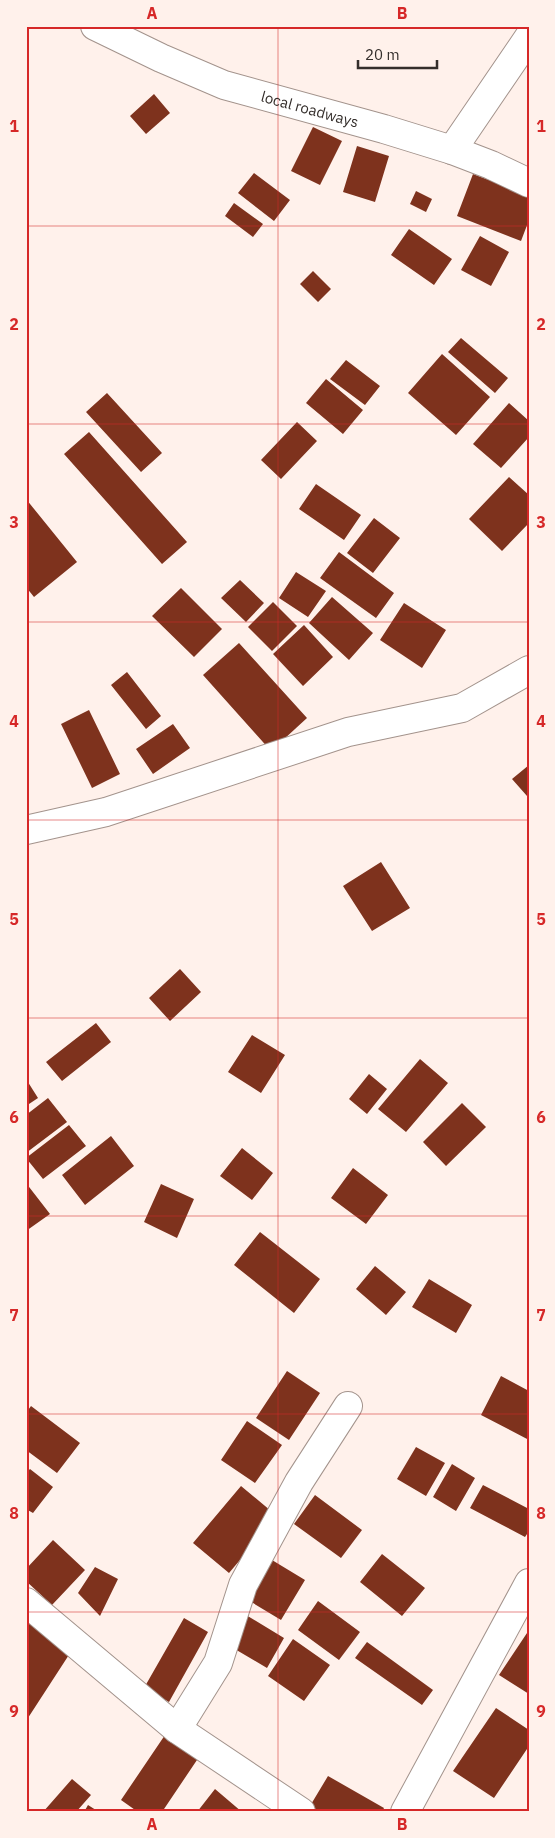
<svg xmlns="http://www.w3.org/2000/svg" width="555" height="1838" viewBox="0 0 555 1838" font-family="'IBM Plex Sans',sans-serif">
	<rect width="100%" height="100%" fill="#fff1eb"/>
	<!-- building -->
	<path fill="#7e321d" d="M154 94 170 113 146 134 130 116Z
		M313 127 342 141 320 185 291 171Z
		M357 146 389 156 375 202 343 192Z
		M254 173 290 200 274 221 238 193Z
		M473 174 529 195V220L521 241 457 216Z
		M416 191 432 199 426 212 410 204Z
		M234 203 263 224 253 237 225 216Z
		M409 229 452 259 434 285 391 255Z
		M480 236 509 252 491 286 461 270Z
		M313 271 331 289 318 302 300 284Z
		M461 338 508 378 495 393 448 352Z
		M442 354 490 397 456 435 408 393Z
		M346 360 380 386 365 405 330 379Z
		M326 379 363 410 343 434 306 403Z
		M107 393 162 453 141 472 86 412Z
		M509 403 529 421V437L501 468 473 444Z
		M297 422 317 441 281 479 261 460Z
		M89 432 187 542 162 564 64 454Z
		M509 477 529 495V523L502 551 469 519Z
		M316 484 361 515 344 540 299 509Z
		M26 499 77 562 34 597 26 587Z
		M374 518 400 538 373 573 347 553Z
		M339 552 394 593 376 618 320 578Z
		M296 572 326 591 308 617 279 598Z
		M240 580 264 603 246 622 221 598Z
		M181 588 222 629 194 657 152 616Z
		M332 597 373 633 349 660 309 623Z
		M273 602 297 626 272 651 248 627Z
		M404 603 446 630 422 668 380 640Z
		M304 625 333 657 303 686 273 654Z
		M239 643 307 718 271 751 203 675Z
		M127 672 161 716 146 729 111 685Z
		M89 710 120 774 92 788 61 724Z
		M173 724 190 748 153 774 136 749Z
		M529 765V794L527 796 512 779Z
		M381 862 410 908 372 931 343 886Z
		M180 969 201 992 170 1021 149 998Z
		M96 1023 111 1042 62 1081 46 1062Z
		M252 1035 285 1055 261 1093 228 1072Z
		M420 1059 448 1083 406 1132 378 1109Z
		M369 1074 387 1089 367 1114 349 1099Z
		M26 1079 38 1098 26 1106Z
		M48 1098 67 1122 26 1153V1115Z
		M462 1103 486 1127 446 1166 423 1142Z
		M69 1125 86 1146 43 1179 26 1158Z
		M111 1136 134 1166 85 1205 62 1175Z
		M242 1148 273 1173 252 1200 220 1176Z
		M353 1168 388 1195 366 1224 331 1198Z
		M26 1183 50 1214 26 1231Z
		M161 1184 194 1199 177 1238 144 1222Z
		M260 1232 320 1279 294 1313 234 1265Z
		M375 1266 406 1292 386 1315 356 1289Z
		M429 1279 472 1305 456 1333 412 1307Z
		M287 1371 320 1393 289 1440 256 1418Z
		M501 1376 529 1391V1440L481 1415Z
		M31 1406 80 1443 57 1473 26 1450V1413Z
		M247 1421 282 1445 255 1483 221 1460Z
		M416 1447 445 1463 426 1496 397 1479Z
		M452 1464 475 1478 456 1511 433 1497Z
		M30 1469 53 1487 33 1513 26 1509V1473Z
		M483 1485 529 1509V1531L525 1537 470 1508Z
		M241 1486 277 1516 229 1573 193 1543Z
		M315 1495 362 1530 341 1558 294 1524Z
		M53 1540 85 1570 52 1605 26 1581V1569Z
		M382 1554 425 1588 402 1616 360 1582Z
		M267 1557 305 1580 281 1620 243 1597Z
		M95 1567 118 1579 100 1616 78 1593Z
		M318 1601 360 1632 339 1660 298 1630Z
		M26 1604 76 1644 26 1721Z
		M246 1615 284 1638 267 1668 228 1645Z
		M184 1618 208 1632 169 1702 144 1688Z
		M529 1630V1694L499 1675Z
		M293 1639 330 1665 304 1701 268 1676Z
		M367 1642 433 1690 422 1705 355 1658Z
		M496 1708 529 1730V1746L494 1798 453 1771Z
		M165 1735 199 1757 162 1812H138L121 1800Z
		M328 1776 384 1808 382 1812H320L310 1806Z
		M72 1779 91 1795 76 1812H43Z
		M215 1789 242 1812H197Z
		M88 1805 99 1812H84Z"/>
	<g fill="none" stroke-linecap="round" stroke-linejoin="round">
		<!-- minor casing -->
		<g stroke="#a3938c" stroke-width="30">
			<g id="minor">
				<path id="s1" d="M95 26 161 58 224 85 384 129 452 150 491 165 529 183"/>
				<path d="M452 150 529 37"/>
				<path d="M26 830 106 812 348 732 462 708 529 670"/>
				<path d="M26 1602 177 1729 301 1812"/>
				<path d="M177 1729 218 1663 243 1585 299 1482 348 1406"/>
				<path d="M405 1812 529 1583"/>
			</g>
		</g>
		<!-- minor -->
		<use href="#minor" stroke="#fff" stroke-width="28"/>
	</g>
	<!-- grid -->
	<path fill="none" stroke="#d62828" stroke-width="1" stroke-opacity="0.55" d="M278 26V1812M26 226H529M26 424H529M26 622H529M26 820H529M26 1018H529M26 1216H529M26 1414H529M26 1612H529"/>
	<g text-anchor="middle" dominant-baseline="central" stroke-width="5" stroke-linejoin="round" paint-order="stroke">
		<!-- street labels -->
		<g font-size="15" fill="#342e2b" stroke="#fff1eb">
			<text stroke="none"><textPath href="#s1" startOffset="231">local roadways</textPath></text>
		</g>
	</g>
	<!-- border -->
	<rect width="555" height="1838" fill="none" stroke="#fff1eb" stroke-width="55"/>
	<!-- scale -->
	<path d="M358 60v8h79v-8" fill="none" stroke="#342e2b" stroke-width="2.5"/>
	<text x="365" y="60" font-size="15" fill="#342e2b" stroke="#fff1eb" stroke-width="4" paint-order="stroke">20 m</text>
	<rect x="28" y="28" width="500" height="1782" fill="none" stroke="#d62828" stroke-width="2"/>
	<g font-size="16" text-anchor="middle" font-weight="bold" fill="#d62828">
		<text x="152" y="19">A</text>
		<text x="402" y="19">B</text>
		<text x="14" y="132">1</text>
		<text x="541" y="132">1</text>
		<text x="14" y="330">2</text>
		<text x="541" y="330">2</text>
		<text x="14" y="528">3</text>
		<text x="541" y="528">3</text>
		<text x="14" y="727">4</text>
		<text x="541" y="727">4</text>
		<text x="14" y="925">5</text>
		<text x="541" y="925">5</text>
		<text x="14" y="1123">6</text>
		<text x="541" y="1123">6</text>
		<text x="14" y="1321">7</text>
		<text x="541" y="1321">7</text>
		<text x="14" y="1519">8</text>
		<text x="541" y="1519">8</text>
		<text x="14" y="1717">9</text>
		<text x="541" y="1717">9</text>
		<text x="152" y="1830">A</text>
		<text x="402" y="1830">B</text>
	</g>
</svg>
